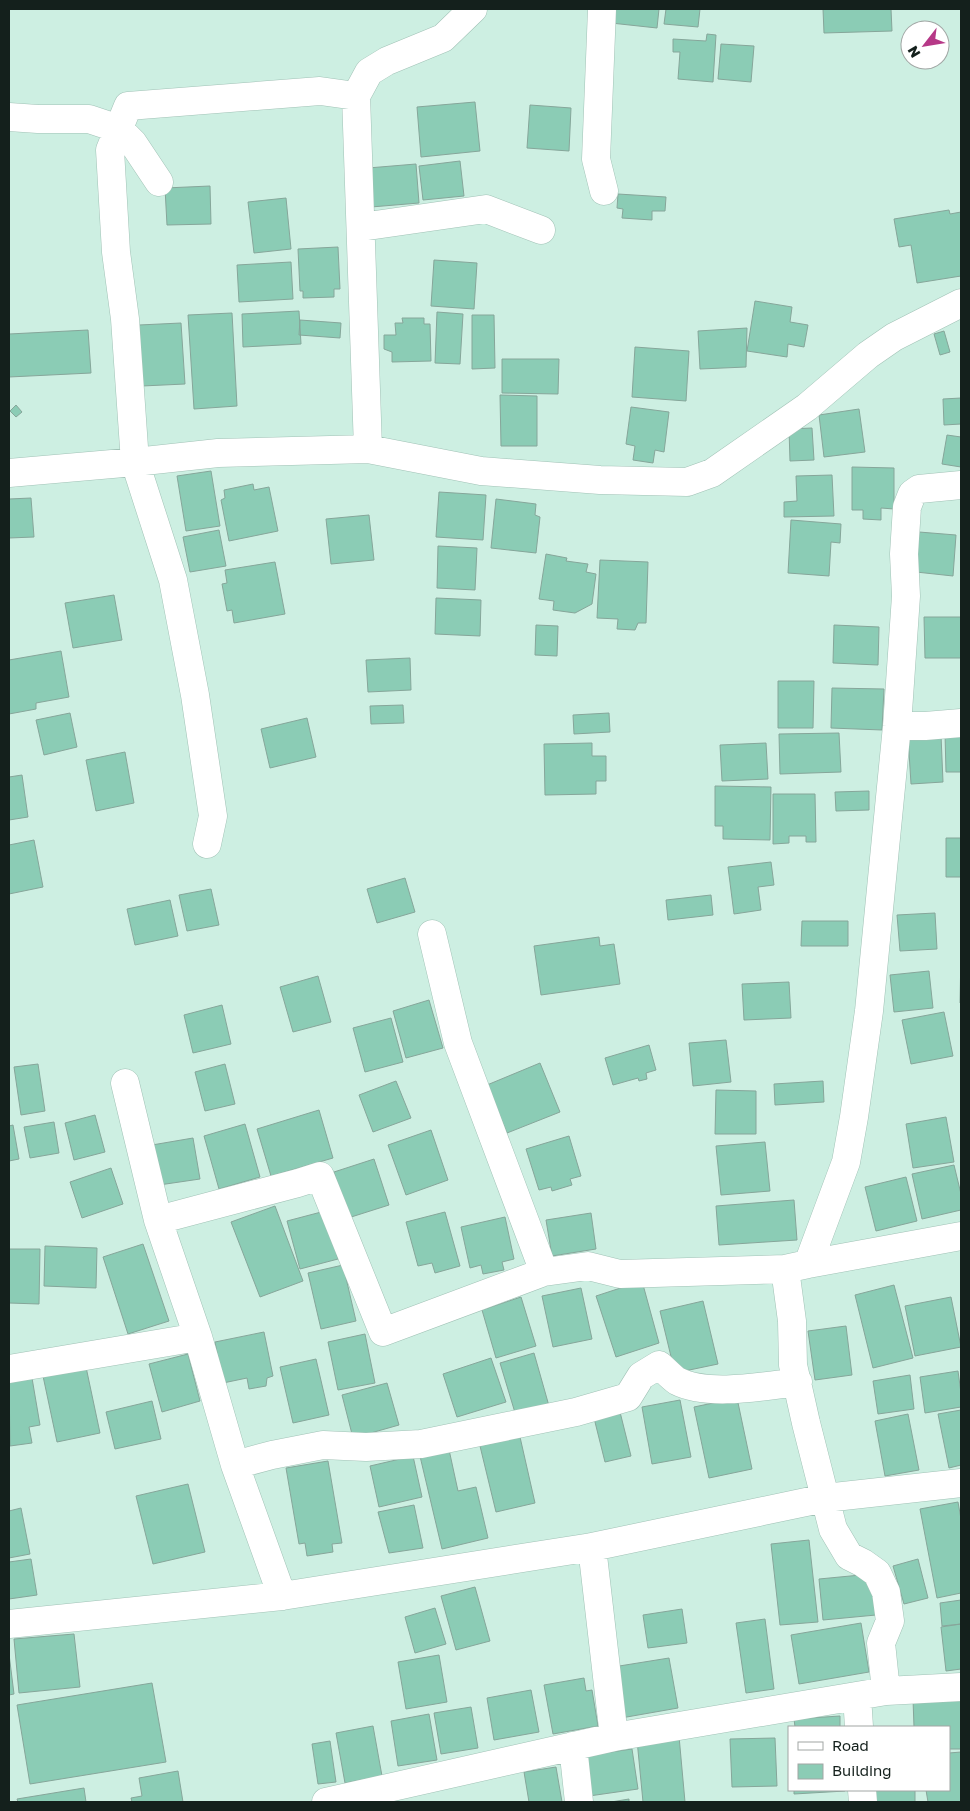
<svg xmlns="http://www.w3.org/2000/svg" width="970" height="1811" viewBox="0 0 970 1811" font-family="'Golos Text',sans-serif">
	<rect width="100%" height="100%" fill="#cdefe2"/>
	<!-- building -->
	<path fill="#8bccb5" stroke="#86a69a" d="M612 9H659L657 28 611 23Z
		M666 9H700L698 27 664 24Z
		M823 9H891L892 31 824 33Z
		M707 34 716 35 713 82 678 79 680 52H673V39L706 41Z
		M721 44 754 46 751 82 718 79Z
		M475 102 480 151 421 157 417 107Z
		M530 105 571 108 569 151 527 148Z
		M460 161 464 196 423 200 419 166Z
		M416 164 419 203 371 207 368 168Z
		M210 186 211 224 167 225 165 188Z
		M618 194 666 197 665 211H652V220L622 218 623 209 617 208Z
		M286 198 291 249 254 253 248 202Z
		M949 210 950 214 961 212V276L917 283 911 245 899 247 894 219Z
		M338 247 340 289H334V297L303 298V291H300L298 249Z
		M434 260 477 263 474 309 431 306Z
		M291 262 293 299 239 302 237 265Z
		M755 301 792 307 790 322 808 325 804 347 788 344 787 357 747 351Z
		M299 311 301 344 243 347 242 314Z
		M437 312 463 314 460 364 435 363Z
		M232 313 237 406 194 409 188 315Z
		M472 315H494L495 368 472 369Z
		M402 318H424V324H430L431 361 392 362V352L384 349V335H396L395 323H403Z
		M300 320 341 323 340 338 299 335Z
		M181 323 185 384 142 386 139 325Z
		M747 328 746 367 700 369 698 331Z
		M88 330 91 373 9 377V334Z
		M944 331 950 352 940 355 934 334Z
		M635 347 689 351 686 401 632 397Z
		M502 359H559L558 394 502 393Z
		M500 395 537 396V446H501Z
		M961 398V424L944 425 943 399Z
		M16 405 22 412 16 417 10 411Z
		M631 407 669 412 664 452 655 450 653 463 633 460 635 446 626 444Z
		M859 409 865 452 824 457 819 415Z
		M812 428 814 460 790 461 789 429Z
		M947 435 961 437V467L942 464Z
		M852 467 894 468V509L881 508V520L863 519V510H852Z
		M211 471 220 526 186 531 177 476Z
		M832 475 834 516 784 517V502L797 501 796 476Z
		M253 484 254 490 269 487 278 531 229 541 221 500 225 498 224 490Z
		M439 492 486 495 483 540 436 537Z
		M31 498 34 537 9 538V499Z
		M496 499 536 504 535 515 540 517 536 553 491 548Z
		M369 515 374 560 331 564 326 519Z
		M791 520 841 524 840 543 831 542 829 576 788 573Z
		M219 530 226 566 190 572 183 537Z
		M919 532 956 535 953 576 916 572Z
		M438 546 477 548 475 590 437 588Z
		M546 554 567 558 566 561 588 564 586 572 596 574 592 604 575 613 553 610 554 601 539 599Z
		M600 560 648 562 646 623H638L635 630 617 629 618 619 597 618Z
		M275 562 285 614 234 623 232 610 227 611 222 584 227 583 225 570Z
		M114 595 122 640 73 648 65 603Z
		M436 598 481 600 480 636 435 634Z
		M924 617H961V658H925Z
		M536 625 558 626 557 656 535 655Z
		M834 625 879 627 878 665 833 663Z
		M61 651 69 697 36 703V709L9 714V660Z
		M410 658 411 690 368 692 366 660Z
		M778 681H814L813 728H778Z
		M832 688 884 689 882 730 831 728Z
		M403 705 404 723 371 724 370 706Z
		M70 713 77 747 44 755 36 720Z
		M609 713 610 732 574 734 573 715Z
		M307 718 316 757 270 768 261 729Z
		M839 733 841 772 780 774 779 734Z
		M961 733V772H946L945 734Z
		M941 735 943 782 911 784 908 736Z
		M592 743V756H606V781H596V794L545 795 544 744Z
		M766 743 768 779 722 781 720 745Z
		M125 752 134 803 96 811 86 760Z
		M22 775 28 817 9 820V777Z
		M715 786 771 787 770 840 723 839V826H715Z
		M869 791V810L836 811 835 792Z
		M773 794H815L816 842H806V836H789V843L773 844Z
		M946 838H961V877H946Z
		M34 840 43 887 9 894V845Z
		M771 862 774 885 758 887 761 910 734 914 728 867Z
		M405 878 415 912 377 923 367 889Z
		M211 889 219 925 187 931 179 895Z
		M711 895 713 915 668 920 666 900Z
		M170 900 178 936 135 945 127 909Z
		M935 913 937 949 900 951 897 915Z
		M802 921H848V946H801Z
		M599 937 600 946 614 944 620 984 541 995 534 946Z
		M961 952V1003H960Z
		M929 971 933 1008 894 1012 890 975Z
		M318 976 331 1022 293 1032 280 987Z
		M789 982 791 1018 744 1020 742 984Z
		M429 1000 443 1048 406 1058 393 1011Z
		M222 1005 231 1044 193 1053 184 1015Z
		M944 1012 953 1056 911 1064 902 1020Z
		M391 1018 403 1062 365 1072 353 1028Z
		M726 1040 731 1082 693 1086 689 1043Z
		M649 1045 656 1070 646 1073 647 1079 639 1081 638 1078 613 1085 605 1058Z
		M540 1063 560 1112 507 1133 487 1085Z
		M38 1064 45 1111 21 1115 14 1067Z
		M225 1064 235 1104 205 1111 195 1072Z
		M396 1081 411 1118 373 1132 359 1095Z
		M823 1081 824 1102 775 1105 774 1084Z
		M716 1090 756 1091V1134H715Z
		M319 1110 333 1158 271 1176 257 1129Z
		M95 1115 105 1152 74 1160 65 1123Z
		M946 1117 954 1162 913 1168 906 1124Z
		M54 1122 59 1153 30 1158 24 1127Z
		M245 1124 260 1177 219 1189 204 1136Z
		M13 1125 19 1159 9 1161V1126Z
		M431 1130 448 1180 406 1195 388 1145Z
		M569 1136 581 1176 570 1179 572 1185 552 1191 551 1187 539 1190 526 1149Z
		M193 1138 200 1179 159 1185 152 1145Z
		M765 1142 770 1191 721 1195 716 1146Z
		M374 1159 389 1205 348 1218 334 1172Z
		M954 1165 961 1194V1210L922 1219 912 1174Z
		M111 1168 123 1204 82 1218 70 1182Z
		M906 1177 917 1221 876 1231 865 1187Z
		M794 1200 797 1240 719 1245 716 1206Z
		M275 1206 303 1281 260 1297 231 1222Z
		M325 1211 338 1259 300 1269 287 1221Z
		M445 1212 460 1266 435 1273 432 1263 418 1266 406 1222Z
		M591 1213 596 1249 552 1256 546 1220Z
		M505 1217 514 1259 502 1262 504 1270 483 1274 481 1265 470 1268 461 1227Z
		M143 1244 169 1321 128 1334 103 1257Z
		M45 1246 97 1248 96 1288 44 1286Z
		M9 1249H40L39 1304 9 1303Z
		M343 1265 356 1321 321 1329 308 1273Z
		M642 1281 659 1343 616 1357 596 1296Z
		M894 1285 913 1358 873 1368 855 1295Z
		M581 1288 592 1339 553 1347 542 1296Z
		M521 1297 536 1346 496 1358 482 1310Z
		M951 1297 961 1347 915 1356 905 1306Z
		M703 1301 718 1364 675 1373 660 1311Z
		M846 1326 852 1375 815 1380 808 1331Z
		M264 1332 273 1376 267 1378 266 1386 249 1389 247 1378 223 1383 215 1342Z
		M365 1334 375 1383 338 1390 328 1342Z
		M534 1353 549 1406 516 1416 500 1363Z
		M188 1354 200 1401 162 1412 149 1364Z
		M491 1358 506 1402 457 1417 443 1374Z
		M316 1359 329 1415 293 1423 280 1367Z
		M86 1367 100 1433 57 1442 43 1376Z
		M958 1371 961 1393V1407L925 1413 920 1377Z
		M910 1375 914 1409 878 1414 873 1381Z
		M32 1378 40 1425 29 1427 32 1443 10 1446 9 1382Z
		M387 1383 399 1425 353 1438 342 1395Z
		M737 1398 752 1469 709 1478 694 1407Z
		M680 1400 691 1457 652 1464 642 1407Z
		M152 1401 161 1439 115 1449 106 1412Z
		M961 1410V1465L949 1468 938 1414Z
		M620 1412 631 1456 605 1462 594 1418Z
		M908 1414 919 1470 885 1476 875 1421Z
		M520 1437 535 1503 496 1512 480 1446Z
		M448 1445 458 1491 476 1487 488 1538 442 1549 419 1452Z
		M413 1456 422 1497 379 1507 370 1466Z
		M328 1461 342 1543 332 1544 333 1552 307 1556 305 1543 299 1544 286 1468Z
		M188 1484 205 1552 153 1564 136 1496Z
		M958 1502 961 1519V1593L937 1598 920 1509Z
		M414 1505 423 1548 389 1553 378 1512Z
		M21 1508 30 1554 9 1558V1511Z
		M809 1540 818 1622 780 1625 771 1544Z
		M31 1559 37 1595 9 1599V1562Z
		M918 1559 928 1598 904 1604 893 1566Z
		M871 1574 876 1615 823 1620 819 1579Z
		M475 1587 490 1641 456 1650 441 1596Z
		M961 1600V1624L942 1626 940 1603Z
		M435 1608 446 1644 415 1653 405 1617Z
		M682 1609 687 1643 648 1648 643 1615Z
		M765 1619 774 1689 746 1693 736 1623Z
		M861 1623 869 1672 799 1684 791 1635Z
		M961 1624V1669L946 1671 941 1627Z
		M74 1634 80 1687 19 1693 14 1639Z
		M9 1654 14 1694 9 1695Z
		M439 1655 447 1702 406 1709 398 1662Z
		M669 1658 678 1708 621 1718 613 1667Z
		M584 1678 586 1691 592 1690 598 1726 553 1734 544 1685Z
		M152 1683 166 1762 30 1784 17 1705Z
		M531 1690 539 1732 494 1740 487 1698Z
		M961 1698V1749H949V1727H914L913 1699Z
		M471 1707 478 1748 441 1754 434 1713Z
		M429 1714 437 1760 398 1766 391 1721Z
		M840 1716V1727H795L794 1719Z
		M373 1726 382 1776 345 1783 336 1733Z
		M679 1736 685 1802H643L637 1740Z
		M775 1738 777 1786 732 1787 730 1739Z
		M330 1741 336 1782 318 1784 312 1744Z
		M632 1749 638 1789 589 1796 583 1756Z
		M961 1752V1802H928L926 1790H949V1753Z
		M556 1767 562 1802H529L524 1772Z
		M178 1771 183 1802H132L131 1798 142 1796 139 1778Z
		M84 1788 86 1802H18L17 1799Z
		M794 1790H845V1791L794 1794Z
		M867 1790H915V1802H868Z
		M629 1799V1802H611Z"/>
	<g fill="none" stroke-linecap="round" stroke-linejoin="round">
		<!-- minor casing -->
		<g stroke="#a1c2b6" stroke-width="29">
			<path id="minor" d="M602 9 596 159 604 191
				M9 117 38 119H89L119 129 133 143 159 182
				M361 227 486 209 541 230
				M368 449 356 96 369 72 387 61 443 38 473 9
				M9 473 135 462 218 453 368 449 481 471 600 480 687 482 712 473 807 407 868 355 894 337 961 303
				M897 726H925L961 723
				M207 844 213 816 195 695 173 580 135 462 125 319 116 252 110 150 128 106 320 91 356 96
				M432 934 458 1043 544 1272
				M125 1083 158 1220 198 1337 235 1465 282 1596
				M158 1220 298 1183 320 1176 383 1332 544 1272 588 1266 620 1274 785 1269
				M808 1264 961 1236
				M9 1369 198 1337
				M235 1465 272 1455 323 1445 366 1447 421 1444 576 1412 628 1397 641 1376 659 1365C665 1370 671 1377 677 1381 708 1397 764 1386 798 1382
				M592 1547 614 1737
				M9 1624 282 1596 592 1547 825 1498 961 1483
				M886 1691 881 1643 890 1621 886 1592 877 1573 863 1563 849 1556 833 1529 806 1423 793 1365 792 1321 785 1269 808 1264 846 1162 854 1117 869 1011 897 726 906 596 904 554 907 507 912 494 919 489 961 485
				M857 1696 859 1727
				M573 1746 579 1802
				M862 1790 863 1802
				M326 1802 614 1737 886 1691 961 1687"/>
		</g>
		<!-- minor -->
		<use href="#minor" stroke="#fff" stroke-width="28"/>
	</g>
	<!-- border -->
	<rect width="970" height="1811" fill="none" stroke="#14201c" stroke-width="20"/>
	<!-- legend -->
	<rect x="788" y="1726" width="162" height="65" fill="#ffffff" stroke="#a1a6a4"/>
	<rect x="798" y="1742" width="25" height="8" fill="#ffffff" stroke="#a1a6a4"/>
	<text x="832" y="1751" font-size="15" fill="#14201c">Road</text>
	<rect x="798" y="1764" width="25" height="15" fill="#8bccb5" stroke="#a1a6a4"/>
	<text x="832" y="1776" font-size="15" fill="#14201c">Building</text>
	<!-- north arrow -->
	<g transform="translate(925 45) rotate(239)"><circle r="24" fill="#ffffff" stroke="#a1a6a4"/>
	<path d="M0-4L9 19L0 12L-9 19Z" fill="#b63887"/>
	<text y="-8" font-size="14" font-weight="bold" text-anchor="middle" fill="#14201c">N</text>
	</g>
</svg>
